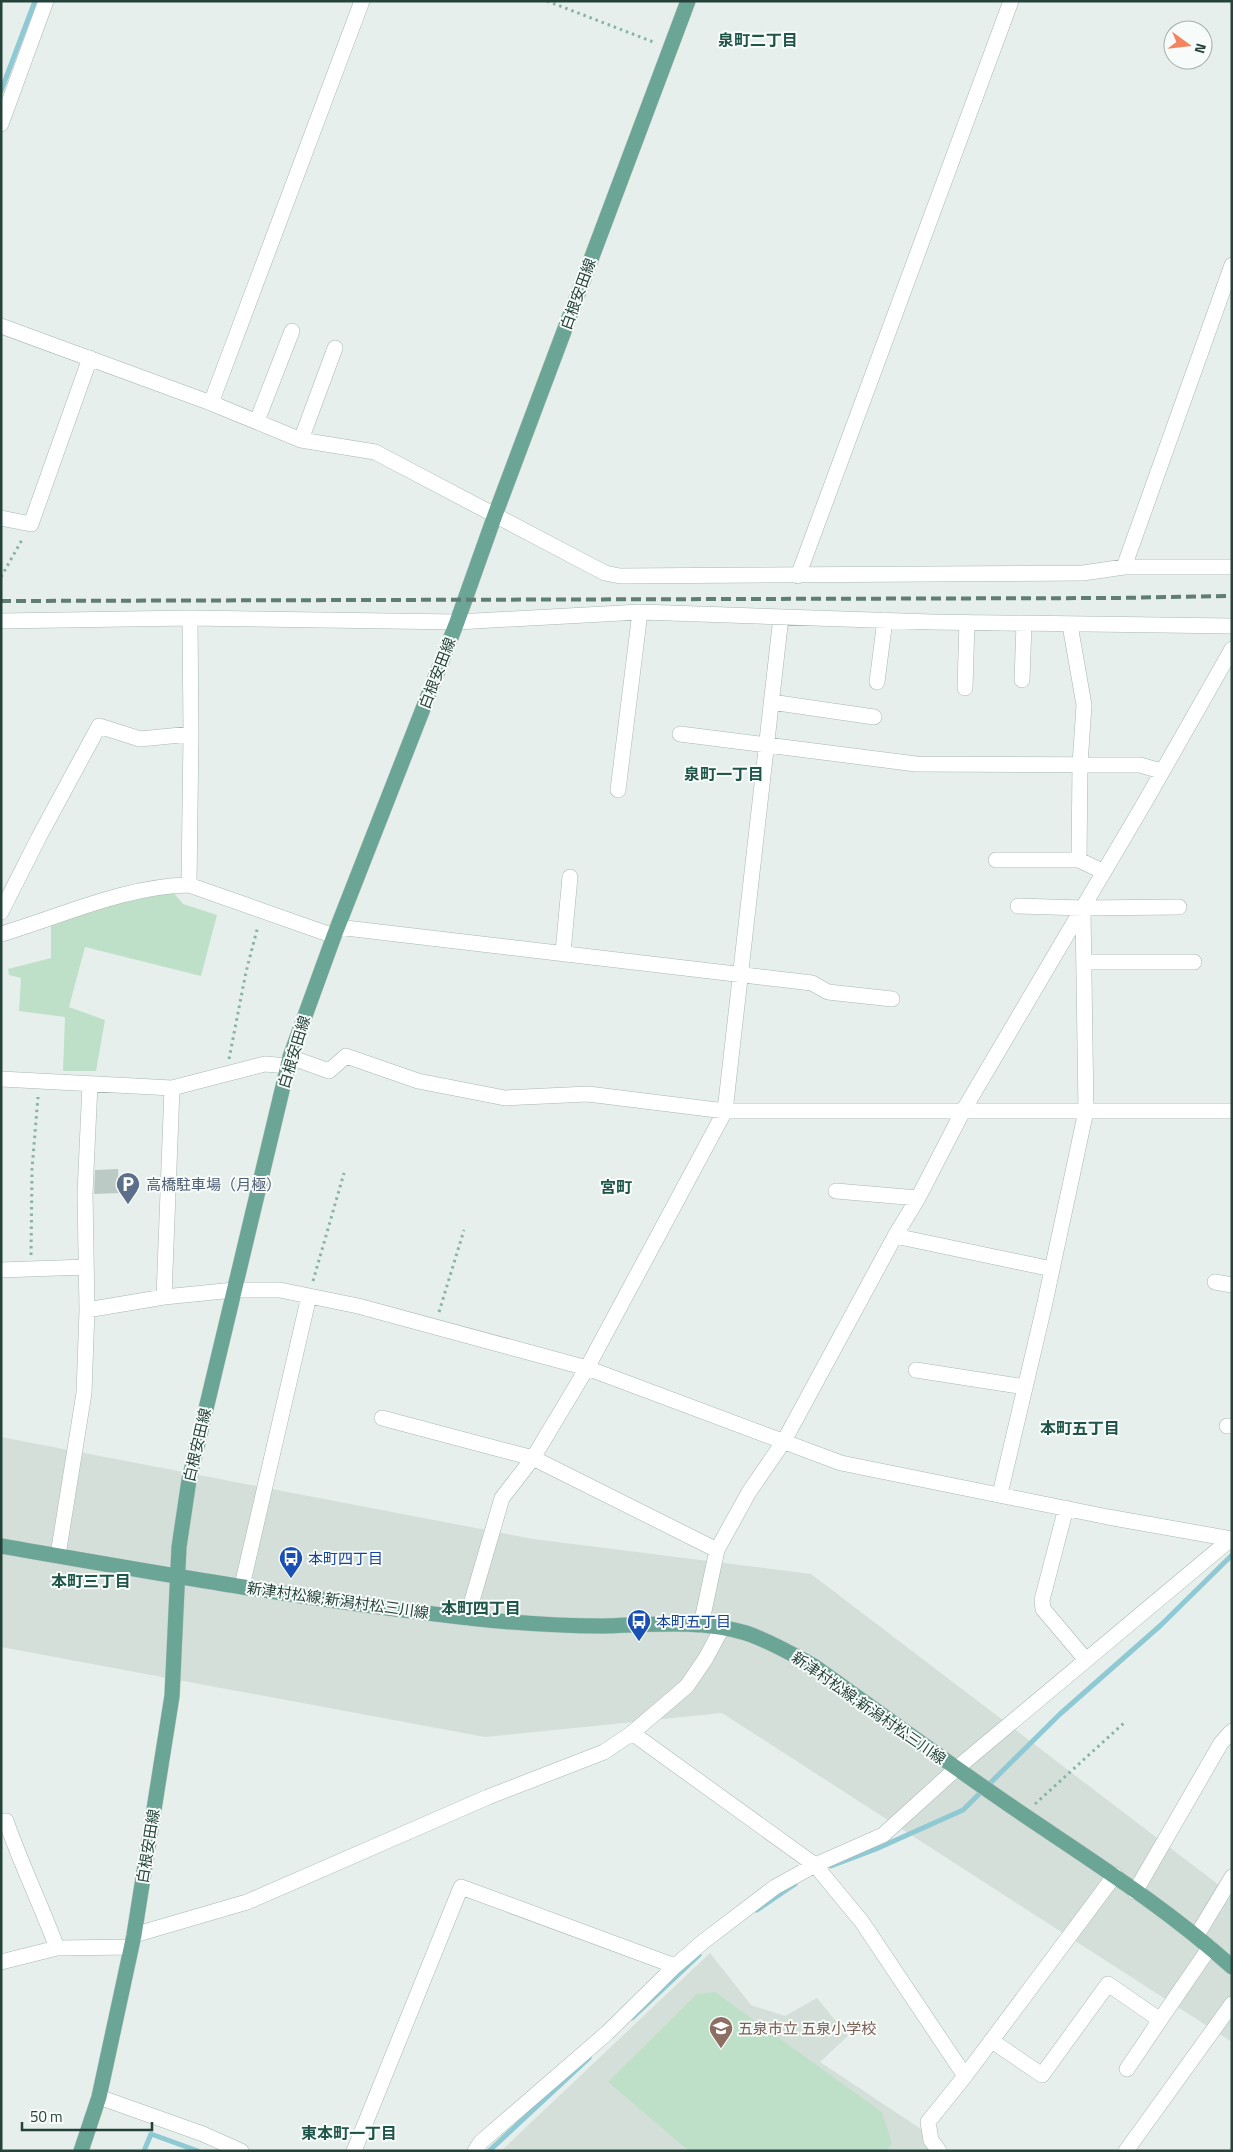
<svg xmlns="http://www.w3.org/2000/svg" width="1233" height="2152" viewBox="0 0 1233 2152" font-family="'Titillium Web','Noto Sans JP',sans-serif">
	<rect width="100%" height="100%" fill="#e6efeb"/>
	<!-- built -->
	<path fill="#d4dfda" d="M1 1437 533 1539 811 1574 1232 1895V2042L722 1713 485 1737 1 1647Z
		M710 1953 751 2005 785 2016 817 1998 848 2036 820 2062 921 2129 929 2151H501Z"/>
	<!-- green -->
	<path fill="#bfe0c8" d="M173 892 183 904 217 915 201 976 85 947 69 1007 105 1020 96 1071H63L65 1017 19 1011 21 978 9 975 8 969 51 958V925L84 911Z
		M715 1992 882 2112 892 2143 887 2151H689L608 2082 697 1994Z"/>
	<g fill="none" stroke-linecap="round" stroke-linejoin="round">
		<!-- stream -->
		<path stroke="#8ec9d4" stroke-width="5" d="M1 91 35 1
			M831 1866 876 1849 963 1810 1060 1714 1161 1625 1232 1555
			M757 1910 795 1884
			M632 2018 699 1955
			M144 2151 151 2134 198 2151
			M489 2151 589 2058"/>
	</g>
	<!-- building -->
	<path fill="#bbcac4" d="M118 1169 119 1193 94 1194 95 1170Z"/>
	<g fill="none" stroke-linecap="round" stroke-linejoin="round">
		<!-- street casing -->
		<g stroke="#a8b8b2" stroke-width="16">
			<path id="street" d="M1 124 46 1
				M1 326 211 403 301 440 375 452 605 573 620 576 1083 573 1124 567H1232
				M211 403 362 1
				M257 421 292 331
				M301 440 335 348
				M1 518 31 524 90 358
				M1124 567 1232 265
				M798 576 1011 1
				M1 621 190 618 457 622 640 612 932 622 1232 626
				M1070 625 1084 705 1080 765 1079 860
				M1022 680 1024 624
				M877 682 885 620
				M965 688 967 622
				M771 702 874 717
				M680 734 916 764 1140 765 1161 771
				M618 790 640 612
				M996 860H1079L1104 872
				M189 885 191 734 190 618
				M1018 906 1083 908 1179 907
				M1 912 39 837 99 726 140 739 191 734
				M337 927 812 983 828 992 892 999
				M1 934C62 916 125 886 189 885L334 936
				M563 952 570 877
				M1084 962H1194
				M290 1057 329 1071 346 1056 418 1081 505 1098 588 1094 725 1111H1232
				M1 1079 172 1088 265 1064 288 1066
				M836 1191 918 1198
				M895 1236 1052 1269
				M1 1270 86 1267
				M1215 1282 1232 1285
				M164 1297 172 1088
				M87 1310 164 1297 234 1290H280L358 1306 587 1368 841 1463 1108 1517 1232 1539
				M916 1370 1025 1387
				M382 1418 533 1458 717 1550
				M1227 1426H1232
				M1000 1494 1044 1307 1086 1111 1083 910
				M1066 1508 1042 1600 1043 1609 1086 1660
				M58 1555 84 1393 87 1310 85 1193 90 1084
				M242 1586 309 1296
				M467 1618 502 1498 533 1458 587 1368 725 1111 781 617
				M701 1625 717 1550 749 1492 784 1441 895 1236 918 1198 963 1111 1145 802 1232 649
				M632 1733 815 1865 862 1922 965 2076
				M1 1821H6C21 1864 41 1905 57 1948
				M1135 1892 1221 1743 1232 1731
				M134 1935 247 1902 488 1797 604 1752 632 1733 687 1686 706 1658 722 1628
				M1197 1935 1232 1877
				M1 1962 57 1948 131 1947
				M992 2041 1042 2075 1108 1984 1160 2020 1210 1947
				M1127 2069 1160 2020
				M99 2097 203 2134 241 2151
				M354 2151 461 1887 675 1966
				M475 2151 481 2142 607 2033 675 1966 704 1941 775 1887 815 1865 883 1835 957 1768 1232 1538
				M939 2151 931 2140 928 2122 965 2076 1115 1875
				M1126 2151 1232 2004"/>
		</g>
		<!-- primary casing -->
		<g stroke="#c2cac8" stroke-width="16">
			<path id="primary" d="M1 1546C157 1573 313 1601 469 1618 514 1623 557 1626 602 1626 649 1625 701 1619 746 1633 770 1641 792 1654 814 1666 884 1716 953 1767 1024 1815 1095 1863 1168 1909 1232 1967
				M81 2151 99 2097 134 1935 172 1696 179 1547 189 1480 290 1057 334 936 457 622 495 515 688 1"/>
		</g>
		<!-- path -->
		<path stroke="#86b3a5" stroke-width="3" stroke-dasharray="2.5 4" stroke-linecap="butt" d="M547 1 656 43
			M1 577 23 538
			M229 1059 246 972 258 926
			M31 1255 32 1169 38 1097
			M313 1281 344 1173
			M439 1312 464 1230
			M1035 1804 1125 1722"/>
		<!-- street -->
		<use href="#street" stroke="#fff" stroke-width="15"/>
		<!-- primary -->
		<use href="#primary" stroke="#6aa596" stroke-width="15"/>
		<!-- rail -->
		<path stroke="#5f7d75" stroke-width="4" stroke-dasharray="10 5" stroke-linecap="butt" d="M1 601 1114 598 1232 596"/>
	</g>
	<!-- icons -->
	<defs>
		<g id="parking-pin" transform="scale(1.25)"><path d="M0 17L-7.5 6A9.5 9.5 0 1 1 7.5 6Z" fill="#5c6f8a" stroke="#f7fbf9"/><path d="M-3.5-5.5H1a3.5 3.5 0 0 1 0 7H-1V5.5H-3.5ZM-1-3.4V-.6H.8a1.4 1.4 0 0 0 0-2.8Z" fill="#fff"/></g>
		<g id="bus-pin" transform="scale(1.25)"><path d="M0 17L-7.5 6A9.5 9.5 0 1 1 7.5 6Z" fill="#1a4fb4" stroke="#f7fbf9"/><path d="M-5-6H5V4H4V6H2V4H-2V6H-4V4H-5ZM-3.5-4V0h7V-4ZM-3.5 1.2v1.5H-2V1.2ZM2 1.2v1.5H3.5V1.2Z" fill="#fff"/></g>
		<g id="school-pin" transform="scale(1.25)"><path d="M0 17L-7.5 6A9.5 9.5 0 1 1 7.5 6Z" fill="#8d6e63" stroke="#f7fbf9"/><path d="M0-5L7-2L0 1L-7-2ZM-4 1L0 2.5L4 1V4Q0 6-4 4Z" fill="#fff"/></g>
	</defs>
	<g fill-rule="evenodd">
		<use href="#parking-pin" x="128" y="1184"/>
		<use href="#bus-pin" x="291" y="1558"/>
		<use href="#bus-pin" x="639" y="1621"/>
		<use href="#school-pin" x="721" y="2028"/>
	</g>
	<g text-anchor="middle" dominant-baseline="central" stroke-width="4" stroke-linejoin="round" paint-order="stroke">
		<!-- street labels -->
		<g font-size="15" fill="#24423a" stroke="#f7fbf9">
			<text transform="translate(578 294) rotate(-70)">白根安田線</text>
			<text transform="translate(437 673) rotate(-69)">白根安田線</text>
			<text transform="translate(294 1052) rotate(-73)">白根安田線</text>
			<text transform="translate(197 1445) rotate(-77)">白根安田線</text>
			<text transform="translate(338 1600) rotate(8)">新津村松線;新潟村松三川線</text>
			<text transform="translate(869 1708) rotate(35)">新津村松線;新潟村松三川線</text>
			<text transform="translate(148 1846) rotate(-81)">白根安田線</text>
		</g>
		<!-- service labels -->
		<g font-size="15" fill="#4e5e75" stroke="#f7fbf9" text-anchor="start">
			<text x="146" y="1184">高橋駐車場（月極）</text>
		</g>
		<!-- transit labels -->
		<g font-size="15" fill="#164399" stroke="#f7fbf9" text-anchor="start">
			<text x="308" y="1558">本町四丁目</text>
			<text x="656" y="1621">本町五丁目</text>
		</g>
		<!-- education labels -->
		<g font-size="15" fill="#785e54" stroke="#f7fbf9" text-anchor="start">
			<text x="738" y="2028">五泉市立 五泉小学校</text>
		</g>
		<!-- neighbourhood labels -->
		<g font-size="16" font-weight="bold" fill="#1f5548" stroke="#f7fbf9">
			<text x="758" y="40">泉町二丁目</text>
			<text x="724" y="774">泉町一丁目</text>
			<text x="616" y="1187">宮町</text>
			<text x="1080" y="1428">本町五丁目</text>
			<text x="91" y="1581">本町三丁目</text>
			<text x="481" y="1608">本町四丁目</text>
			<text x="349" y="2133">東本町一丁目</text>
		</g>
	</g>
	<!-- border -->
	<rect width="1233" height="2152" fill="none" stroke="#24423a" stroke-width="5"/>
	<!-- north arrow -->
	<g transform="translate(1188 45) rotate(105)"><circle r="24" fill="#f7fbf9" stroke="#a3b1ad"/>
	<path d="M0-4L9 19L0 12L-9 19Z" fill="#f4845f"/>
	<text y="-8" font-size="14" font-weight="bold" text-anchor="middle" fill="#24423a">N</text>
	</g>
	<!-- scale -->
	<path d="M22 2122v8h130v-8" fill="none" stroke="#24423a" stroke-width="2.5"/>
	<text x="30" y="2122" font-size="15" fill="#24423a" stroke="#f7fbf9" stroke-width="4" paint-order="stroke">50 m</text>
</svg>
